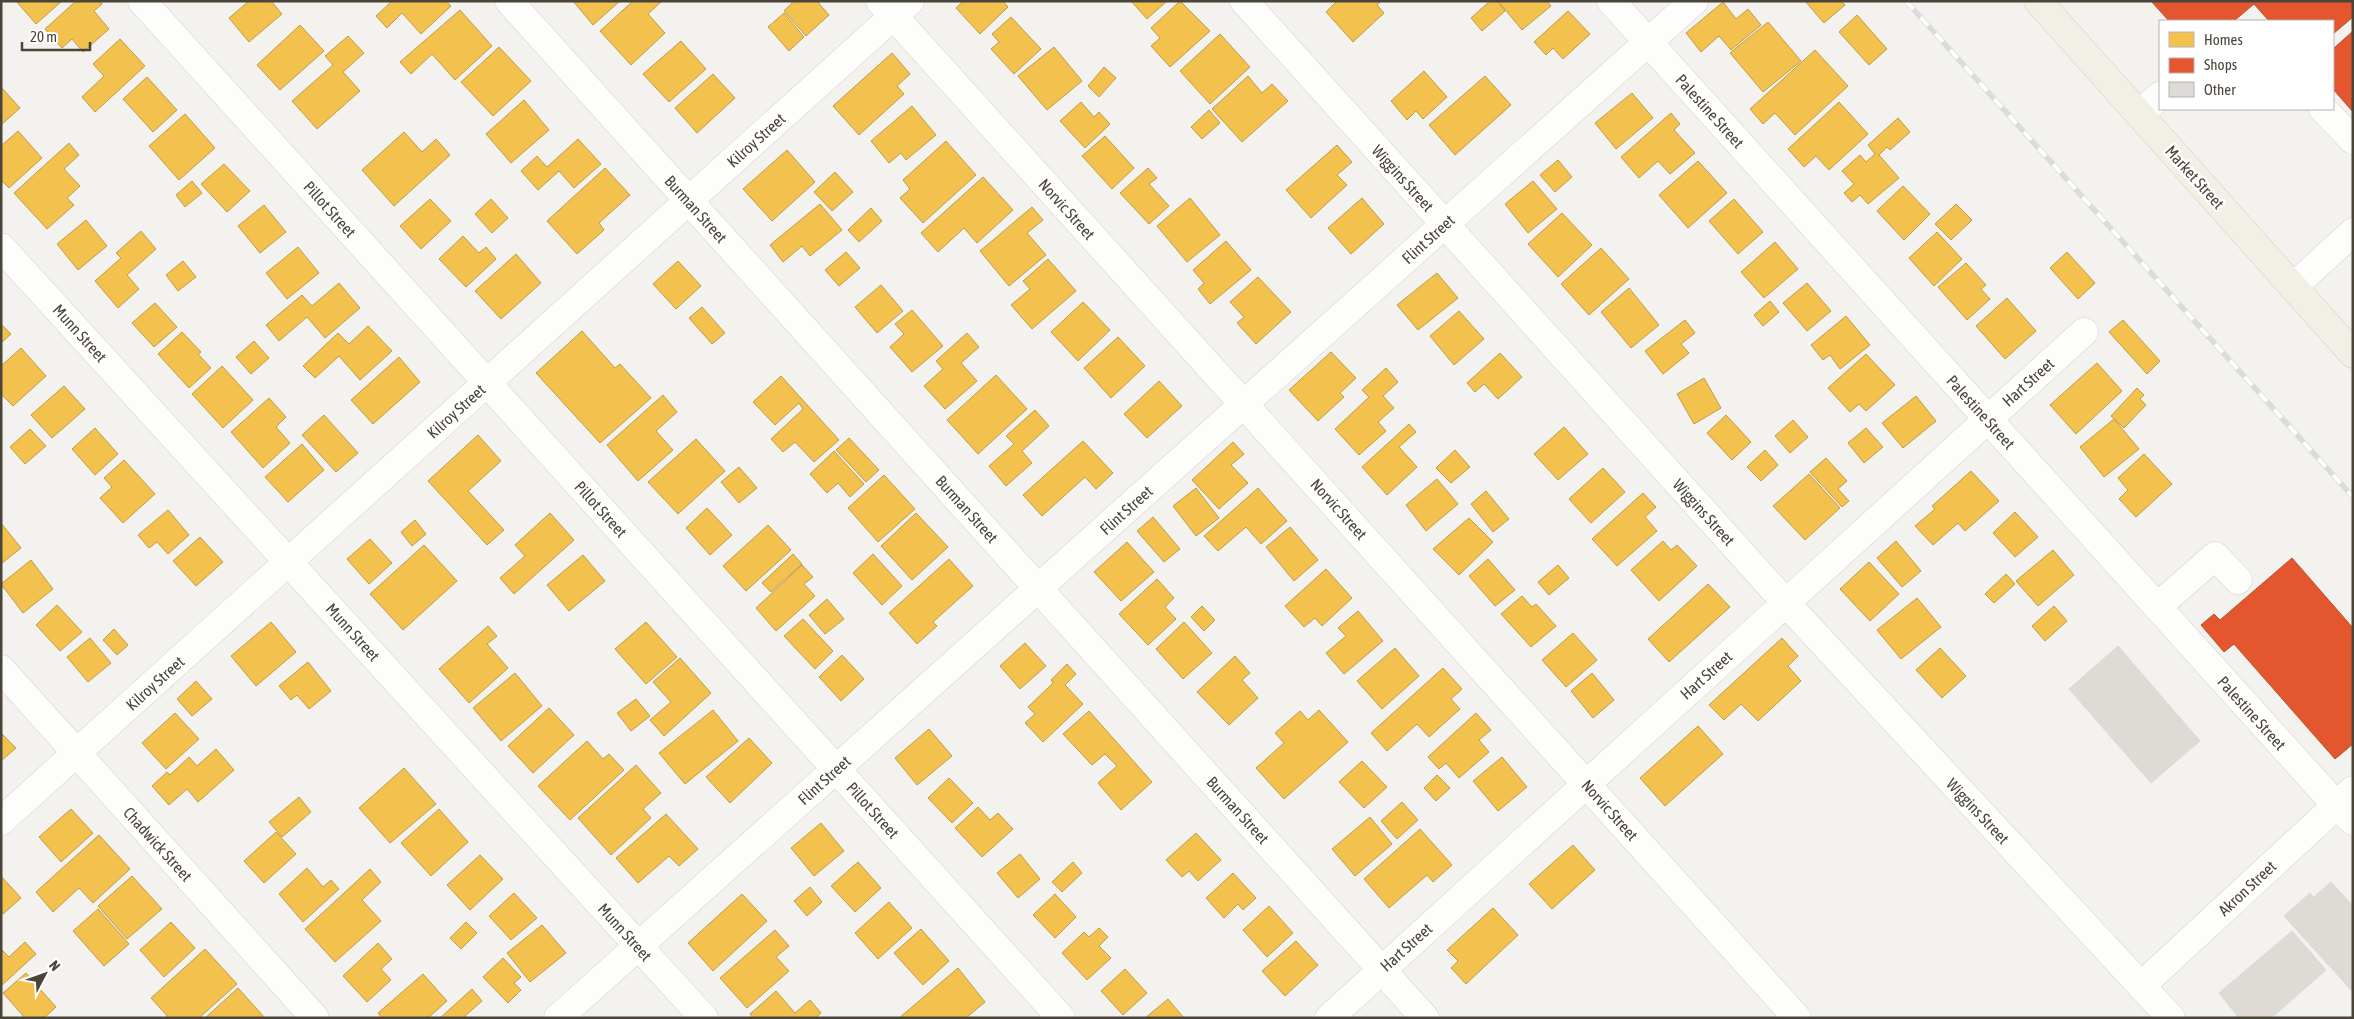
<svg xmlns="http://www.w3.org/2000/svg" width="2354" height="1019" viewBox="0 0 2354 1019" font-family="'Asap Condensed',sans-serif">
	<rect width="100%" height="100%" fill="#f4f2ee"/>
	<!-- homes -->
	<path fill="#f2c14e" stroke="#c09c48" d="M16 1H62L36 24Z
		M76 1H100L102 4 94 11 109 29 83 52 72 39 62 48 45 29Z
		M249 1H271L282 14 249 42 229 18Z
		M392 1H446L451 6 421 34 402 13 387 28 376 16Z
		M573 1H620L593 25Z
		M633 1H662L648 14 665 33 631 65 600 31Z
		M794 1H817L829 15 806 36 784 11Z
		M963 1H1003L1008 7 980 34 956 8Z
		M1131 1H1167L1147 19Z
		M1180 1 1210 31 1170 67 1151 46 1160 38 1151 28Z
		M1337 1H1381L1377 5 1384 13 1353 42 1326 12Z
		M1490 1H1497L1505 11 1482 31 1471 18Z
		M1498 1H1547L1551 6 1522 30Z
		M1805 1H1841L1845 5 1824 23Z
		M1723 2 1736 19 1748 9 1761 25 1731 50 1719 36 1701 52 1686 33Z
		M460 10 492 46 455 80 432 54 411 74 400 62Z
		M1568 11 1590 34 1563 59 1553 48 1546 55 1534 42Z
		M784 13 804 37 789 51 768 27Z
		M1857 15 1887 49 1869 65 1839 32Z
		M1011 17 1041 49 1014 74 991 49 999 42 992 34Z
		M1768 22 1801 61 1763 92 1730 53Z
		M300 25 324 51 280 90 257 65Z
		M1220 34 1250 67 1210 104 1180 71Z
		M348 36 364 53 343 72 360 91 317 129 292 101 333 65 325 56Z
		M120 39 145 66 95 112 82 97 104 76 93 64Z
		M681 41 706 69 669 102 643 74Z
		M499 47 531 81 493 116 461 82Z
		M1054 47 1082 81 1047 110 1018 76Z
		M1815 50 1848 86 1795 135 1775 113 1763 124 1750 109Z
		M892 53 910 74 897 86 904 94 859 135 833 106Z
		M1104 67 1116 78 1099 97 1088 86Z
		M1424 71 1447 97 1423 119 1416 111 1407 120 1391 101Z
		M713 74 735 98 697 133 675 108Z
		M1248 76 1262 93 1272 84 1288 101 1242 142 1212 109Z
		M1485 76 1511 105 1455 155 1429 125Z
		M147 77 177 110 153 132 123 99Z
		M1 87 20 108 1 125Z
		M1632 93 1653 118 1616 149 1595 123Z
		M524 100 549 130 511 163 486 134Z
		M1081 102 1094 117 1099 112 1110 124 1085 148 1060 121Z
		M1839 102 1868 134 1829 170 1816 156 1804 167 1788 149Z
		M912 106 936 135 906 160 901 153 889 163 871 141Z
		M1209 110 1220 123 1202 139 1191 127Z
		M1671 113 1680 124 1674 130 1695 153 1670 174 1658 161 1639 178 1621 157Z
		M185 114 215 148 179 180 149 146Z
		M1898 118 1910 132 1890 150 1887 147 1879 155 1899 178 1868 204 1860 195 1852 202 1844 193 1854 184 1842 171 1860 155 1866 162 1875 154 1868 145Z
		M18 131 42 158 9 188 1 180V146Z
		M404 132 422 152 436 139 450 155 394 206 362 170Z
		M1105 136 1134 168 1112 189 1082 156Z
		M578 139 601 164 574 188 559 171 538 190 521 171 537 156 547 167Z
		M946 141 976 175 923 223 900 198 910 189 903 180Z
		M69 143 79 155 64 169 80 186 67 198 74 205 47 229 14 193Z
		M1337 145 1352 162 1337 175 1347 185 1311 218 1286 190Z
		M787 150 815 182 772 221 743 189Z
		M1558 160 1572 177 1555 192 1540 175Z
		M1698 161 1727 193 1688 228 1659 195Z
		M224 164 250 191 227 212 201 184Z
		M605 168 630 195 599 223 604 230 577 254 547 221Z
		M1148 168 1157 178 1149 184 1169 206 1149 224 1120 193Z
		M835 172 853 192 832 211 814 192Z
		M983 177 1013 210 977 243 964 228 938 252 921 233Z
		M192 181 202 193 185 207 176 195Z
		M1533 181 1557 209 1528 233 1505 204Z
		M1903 186 1930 214 1904 240 1877 211Z
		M1190 198 1220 235 1187 262 1157 226Z
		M1362 198 1384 224 1351 254 1328 228Z
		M430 199 451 221 421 249 400 226Z
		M491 199 508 218 492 233 475 214Z
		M1734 199 1763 232 1738 254 1709 221Z
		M820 204 842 230 810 256 802 246 783 262 770 245Z
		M1956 204 1972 220 1951 240 1935 224Z
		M264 205 286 232 260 253 238 226Z
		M1032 207 1043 220 1027 233 1046 255 1009 286 980 251Z
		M871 208 882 221 859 242 848 230Z
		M1562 213 1592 245 1558 277 1528 244Z
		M86 220 107 246 78 270 57 244Z
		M141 231 156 249 127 275 139 289 118 308 95 281 121 258 116 253Z
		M1937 232 1962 259 1934 286 1909 258Z
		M463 236 479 253 486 247 496 259 466 287 439 259Z
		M1226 241 1251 270 1210 304 1198 289 1204 283 1193 270Z
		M1775 242 1798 269 1764 298 1741 272Z
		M298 247 319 273 287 299 266 273Z
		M1601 248 1629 279 1589 315 1561 284Z
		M846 252 860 268 839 286 825 270Z
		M2067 252 2095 283 2078 299 2050 268Z
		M516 254 541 283 501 319 475 291Z
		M1048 259 1076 291 1032 329 1011 305 1030 289 1023 281Z
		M183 261 196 277 178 291 166 275Z
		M678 261 701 286 676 309 653 284Z
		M1966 263 1986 285 1981 289 1990 299 1967 320 1938 287Z
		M1437 273 1458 298 1418 330 1397 305Z
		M1258 277 1291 312 1256 344 1237 323 1244 317 1230 302Z
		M339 283 360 308 325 338 307 317 279 341 266 325 302 295 312 306Z
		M1807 283 1831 311 1807 331 1783 303Z
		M881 285 903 311 877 333 855 307Z
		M1629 288 1659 325 1631 348 1601 312Z
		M2007 298 2036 331 2005 359 1976 326Z
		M1770 301 1779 312 1763 326 1754 315Z
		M1083 302 1110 330 1078 361 1051 332Z
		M155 303 177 327 154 347 132 323Z
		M702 307 725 333 712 344 689 318Z
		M912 310 943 346 912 372 890 347 904 334 895 324Z
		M1459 311 1484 339 1454 365 1430 336Z
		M1846 316 1870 345 1840 369 1830 355 1823 360 1811 345Z
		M1685 320 1695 333 1681 344 1689 353 1663 374 1645 351Z
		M2123 320 2160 361 2147 374 2109 332Z
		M1 324 11 334 1 343Z
		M368 326 392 351 360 380 339 356 315 378 303 366 338 333 349 344Z
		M582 331 615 368 620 364 651 398 600 443 536 373Z
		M182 332 201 352 198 354 211 368 189 388 158 354Z
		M967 333 979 347 961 363 977 381 945 409 924 386 943 369 936 361Z
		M1118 337 1145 366 1111 398 1084 368Z
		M254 341 269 358 251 374 236 357Z
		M21 348 46 376 13 406 1 394V366Z
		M1331 352 1356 378 1340 393 1344 397 1318 421 1289 390Z
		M1500 353 1522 377 1498 399 1484 384 1475 392 1467 383Z
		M1866 354 1895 385 1866 411 1859 404 1850 412 1828 388Z
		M399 357 420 382 373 424 351 400Z
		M2097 363 2122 391 2076 434 2050 405Z
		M222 366 253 400 223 428 192 394Z
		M1386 368 1398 382 1383 396 1394 408 1378 422 1386 431 1359 455 1335 429 1369 397 1362 390Z
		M996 375 1027 409 978 454 947 420Z
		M781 376 839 440 814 462 795 442 783 452 771 439 803 409 799 403 775 425 753 402Z
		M1704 378 1721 408 1694 424 1677 394Z
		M1159 381 1182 406 1147 438 1124 414Z
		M64 386 85 409 52 438 31 415Z
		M2137 388 2144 395 2140 399 2146 405 2124 428 2111 416Z
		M663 395 677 412 656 431 673 450 638 481 607 445Z
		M1916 396 1936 421 1903 448 1882 423Z
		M269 398 286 417 276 427 290 443 263 468 231 432Z
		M1035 410 1049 426 1022 451 1032 463 1006 486 989 466 1014 444 1006 436Z
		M324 415 358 453 336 472 302 435Z
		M1726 415 1751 442 1732 460 1707 433Z
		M2114 419 2139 449 2104 477 2080 447Z
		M1793 420 1808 437 1790 453 1775 436Z
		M1409 424 1416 432 1399 447 1417 467 1387 495 1362 467Z
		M1564 427 1588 454 1558 480 1534 454Z
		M95 428 118 454 95 475 72 449Z
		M1866 428 1883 447 1864 463 1848 443Z
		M30 429 46 446 25 464 10 447Z
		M478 435 501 461 468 491 504 530 487 545 428 481Z
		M849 438 879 470 866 482 836 450Z
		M696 439 725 471 678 514 648 482Z
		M1083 441 1113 473 1096 489 1085 477 1042 516 1023 495Z
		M1233 442 1244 454 1231 465 1248 483 1219 509 1192 480Z
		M302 444 324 470 288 502 265 477Z
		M1455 450 1470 467 1451 483 1436 468Z
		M1765 450 1778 465 1761 481 1747 467Z
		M834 451 864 484 850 497 838 483 827 493 810 474Z
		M2144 454 2172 484 2136 517 2119 499 2128 490 2118 478Z
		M1826 458 1847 481 1838 489 1849 501 1842 507 1810 472Z
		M124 460 155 494 123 523 100 498 112 487 104 478Z
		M739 467 757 488 739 503 721 482Z
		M1603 468 1625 492 1591 523 1569 499Z
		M1971 471 1999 501 1965 531 1958 523 1933 545 1915 526 1935 509 1932 506Z
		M1809 474 1840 508 1805 540 1773 506Z
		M884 475 915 509 878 542 848 508Z
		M1437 479 1458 504 1426 531 1406 505Z
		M1196 488 1219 518 1196 536 1173 506Z
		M1258 488 1287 521 1261 544 1246 527 1218 551 1204 536Z
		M1486 491 1509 519 1493 532 1471 504Z
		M1643 493 1656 507 1645 517 1657 531 1617 566 1592 539Z
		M707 508 732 535 710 555 686 528Z
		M168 510 189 535 168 554 157 542 149 548 138 535Z
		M2015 512 2038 537 2015 557 1993 533Z
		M550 513 574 540 514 594 500 578 525 556 515 545Z
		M916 513 948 547 912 580 881 546Z
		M1153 517 1180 549 1164 562 1137 531Z
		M1469 518 1493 542 1459 575 1433 549Z
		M415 520 426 534 412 546 401 532Z
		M1 523 21 548 1 564Z
		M768 525 791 550 746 591 723 566Z
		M1290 527 1318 560 1294 581 1266 547Z
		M200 537 223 562 196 586 173 561Z
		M370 539 392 563 369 584 347 559Z
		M1663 541 1671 550 1677 545 1697 566 1659 601 1631 570Z
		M1896 541 1921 571 1902 587 1877 558Z
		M1127 542 1154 572 1121 601 1094 572Z
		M424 545 457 581 403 630 370 594Z
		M2053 550 2074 575 2038 606 2016 581Z
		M793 554 802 564 771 592 762 583Z
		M873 554 902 586 882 605 853 573Z
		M583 555 605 581 569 611 547 585Z
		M949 559 973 586 933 622 937 626 917 644 889 613Z
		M1488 559 1515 590 1495 606 1469 576Z
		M31 560 53 589 23 613 1 584Z
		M1869 562 1899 594 1870 621 1840 589Z
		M802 565 813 577 804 584 815 596 776 631 756 608Z
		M1558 565 1569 578 1549 595 1538 582Z
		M1326 569 1352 598 1322 626 1315 618 1304 627 1285 606Z
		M2006 574 2015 584 1994 603 1985 594Z
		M1157 579 1174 598 1165 607 1176 619 1148 645 1119 614Z
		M1708 584 1730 607 1669 662 1648 639Z
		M1522 596 1532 607 1536 604 1556 626 1531 647 1501 614Z
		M1917 598 1941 627 1901 659 1877 630Z
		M827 599 844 619 825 634 809 615Z
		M57 605 82 632 60 651 36 625Z
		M1202 606 1215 620 1204 631 1191 617Z
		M2054 606 2067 621 2045 641 2032 626Z
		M1358 611 1383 641 1344 674 1326 653 1346 636 1338 628Z
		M803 619 833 651 815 669 784 636Z
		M271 622 296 652 256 686 231 656Z
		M646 622 677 657 646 684 615 649Z
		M1184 622 1212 653 1183 679 1156 649Z
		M488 626 497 636 487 644 508 668 469 703 439 669Z
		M114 629 128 645 117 655 103 640Z
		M1573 633 1597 660 1566 687 1542 660Z
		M90 638 111 663 88 682 67 657Z
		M1782 638 1798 656 1788 666 1801 681 1758 721 1741 704 1724 720 1709 705Z
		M1025 643 1046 666 1020 689 1000 666Z
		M1395 648 1419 676 1382 709 1357 681Z
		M1940 648 1966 676 1942 698 1916 670Z
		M842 655 864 679 841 701 819 677Z
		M1235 656 1250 673 1242 680 1258 698 1229 725 1197 692Z
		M680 658 711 693 664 736 650 720 671 702 653 682Z
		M308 662 331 691 309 709 297 695 291 700 279 686Z
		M1067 664 1076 674 1065 685 1083 704 1043 742 1025 723 1035 714 1028 707 1053 683 1051 680Z
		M1443 668 1462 689 1451 699 1460 709 1429 737 1417 724 1387 751 1371 733Z
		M515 673 542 706 501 741 473 708Z
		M1592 673 1614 700 1593 718 1571 691Z
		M196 681 212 699 192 716 177 699Z
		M636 699 650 716 631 731 617 713Z
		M549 708 574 735 533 773 508 746Z
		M713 710 738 741 685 784 659 753Z
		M1319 710 1348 742 1284 799 1256 768 1284 743 1275 733 1300 711 1308 720Z
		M1089 711 1152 782 1121 810 1098 783 1117 766 1105 754 1092 765 1063 734Z
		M175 713 199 739 166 769 142 743Z
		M1476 713 1491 730 1479 740 1489 752 1459 778 1446 763 1439 769 1428 757Z
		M1698 726 1723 754 1665 806 1640 778Z
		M929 729 952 756 917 785 895 758Z
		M1 733 16 748 1 761Z
		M749 738 772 763 730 803 706 777Z
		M587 741 603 759 609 754 624 770 570 820 538 786Z
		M216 749 234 770 198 802 187 789 169 805 152 786 167 772 170 775 189 757 197 766Z
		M1502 757 1527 787 1498 811 1473 781Z
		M1362 761 1387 787 1364 808 1339 782Z
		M636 765 661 793 643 809 651 818 611 855 578 818Z
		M404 768 436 804 390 843 359 808Z
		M1437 775 1450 788 1436 801 1424 788Z
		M949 778 973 803 952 823 928 798Z
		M299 797 311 812 282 837 269 822Z
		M1402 802 1418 820 1397 839 1381 821Z
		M978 807 990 820 998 813 1013 829 982 857 955 828Z
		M71 809 93 833 61 862 39 837Z
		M439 809 468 842 431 876 401 843Z
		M666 814 698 849 679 866 669 856 638 883 616 858Z
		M1370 817 1392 844 1355 876 1332 849Z
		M821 823 844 851 814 876 791 848Z
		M1420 829 1452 865 1433 882 1427 875 1389 908 1364 879Z
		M276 832 296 854 264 883 244 861Z
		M1196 833 1221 860 1198 881 1189 871 1182 877 1166 860Z
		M99 835 130 869 93 903 79 888 53 912 36 892Z
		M1573 845 1595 870 1552 909 1529 884Z
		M1020 854 1040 879 1018 898 997 873Z
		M480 855 503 879 470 910 447 885Z
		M858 862 881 888 855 912 831 886Z
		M1073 862 1082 873 1062 892 1052 882Z
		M307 868 323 887 331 880 339 889 303 922 279 894Z
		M370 869 381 882 362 900 381 921 335 962 305 929Z
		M1233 873 1256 898 1243 910 1238 904 1224 918 1206 898Z
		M1 876 21 898 3 914 1 912Z
		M132 876 162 909 127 939 98 906Z
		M810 887 822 902 807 916 794 901Z
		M514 893 537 918 511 940 489 916Z
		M742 894 767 921 713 971 688 943Z
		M1055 894 1076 917 1055 938 1033 915Z
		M889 902 912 928 878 959 855 933Z
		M1269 906 1293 933 1267 957 1243 930Z
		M1493 908 1518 935 1466 984 1451 968 1458 961 1447 950Z
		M98 909 129 944 104 966 73 931Z
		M171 922 195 948 164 977 140 950Z
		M466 922 477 933 461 949 450 938Z
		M542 925 566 953 530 982 507 953Z
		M1099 928 1108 937 1099 946 1111 958 1087 980 1062 953 1084 932 1089 937Z
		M921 929 949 961 923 985 894 953Z
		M775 930 789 946 776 957 789 971 747 1008 720 978Z
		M1296 941 1318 965 1285 996 1262 971Z
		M25 942 36 954 1 986V949L9 957Z
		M378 943 392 959 381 969 391 980 367 1002 343 976Z
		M205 949 237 984 199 1018H169L151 998Z
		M503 958 521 977 514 983 521 990 508 1003 483 977Z
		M958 968 985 1002 966 1018H899Z
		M1125 969 1147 993 1123 1015 1101 991Z
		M26 973 56 1007 44 1018H25L3 993Z
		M423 974 447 1001 428 1018H382L378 1013Z
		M238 988 265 1018H205Z
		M472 989 482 1001 465 1016 467 1018H440Z
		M776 991 795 1013 810 1000 821 1013 815 1018H753L750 1014Z
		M1168 999 1184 1018H1145Z"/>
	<!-- shops -->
	<path fill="#e4572e" stroke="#b65131" d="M2151 1H2353V17L2333 34V21H2269L2254 4 2234 21H2169Z
		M2353 31V112L2333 89V49Z
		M2292 558 2353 628V744L2335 759 2234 644 2224 652 2201 625 2214 614 2220 620Z"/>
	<!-- building -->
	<path fill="#dedbd6" stroke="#dcd9d4" d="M2118 646 2200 741 2151 783 2069 689Z
		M2331 882 2353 906V992L2284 916 2310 893 2314 897Z
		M2292 931 2326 970 2271 1018H2239L2219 993Z"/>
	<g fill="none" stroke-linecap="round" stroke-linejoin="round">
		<!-- minor casing -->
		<g stroke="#d2d0cb" stroke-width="29">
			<path id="minor" d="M142 1 1061 1018
				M509 1 1425 1018
				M880 1 1797 1018
				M1244 1 1786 603 2171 1018
				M1611 1 2336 805 2353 821
				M2323 109 2353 140
				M2139 114 2160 96
				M1 247 704 1018
				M2293 287 2353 232
				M2157 607 2215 556 2238 580
				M1 669 315 1018
				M1 821 910 1
				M2141 986 2353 790
				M558 1018 1694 1
				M1329 1018 2084 332"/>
		</g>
		<!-- major casing -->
		<g stroke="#d6cebb" stroke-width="29">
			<path id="major" d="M2038 1 2353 354"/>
		</g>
		<!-- minor -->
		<use href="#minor" stroke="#fdfdfc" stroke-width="28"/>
		<!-- major -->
		<use href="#major" stroke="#f2efe6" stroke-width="28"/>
		<!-- rail casing -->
		<g stroke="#dbdbda" stroke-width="5.5">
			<path id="rail" d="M1906 1 2353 497"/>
		</g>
		<!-- rail -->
		<use href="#rail" stroke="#fff" stroke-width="4" stroke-dasharray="11" stroke-linecap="butt"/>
	</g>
	<g text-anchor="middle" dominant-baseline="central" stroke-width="5" stroke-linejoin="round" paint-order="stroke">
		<!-- street labels -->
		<g font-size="16" fill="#4b4439" stroke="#fff">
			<text transform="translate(1710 111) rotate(48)">Palestine Street</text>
			<text transform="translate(756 140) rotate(-42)">Kilroy Street</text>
			<text transform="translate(2195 177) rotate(48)">Market Street</text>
			<text transform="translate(1403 178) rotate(48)">Wiggins Street</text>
			<text transform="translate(330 209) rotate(48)">Pillot Street</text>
			<text transform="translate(696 209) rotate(48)">Burman Street</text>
			<text transform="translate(1067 209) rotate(48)">Norvic Street</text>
			<text transform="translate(1428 239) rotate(-42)">Flint Street</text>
			<text transform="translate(80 333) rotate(48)">Munn Street</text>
			<text transform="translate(2028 382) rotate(-42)">Hart Street</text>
			<text transform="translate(456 411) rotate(-42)">Kilroy Street</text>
			<text transform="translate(1981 412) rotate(48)">Palestine Street</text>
			<text transform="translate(601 509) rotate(48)">Pillot Street</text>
			<text transform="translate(967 509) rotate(48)">Burman Street</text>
			<text transform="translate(1339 509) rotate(48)">Norvic Street</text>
			<text transform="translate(1126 510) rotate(-42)">Flint Street</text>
			<text transform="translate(1704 512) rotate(48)">Wiggins Street</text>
			<text transform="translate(353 632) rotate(48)">Munn Street</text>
			<text transform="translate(1706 675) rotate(-42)">Hart Street</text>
			<text transform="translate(155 683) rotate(-42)">Kilroy Street</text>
			<text transform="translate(2252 713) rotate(48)">Palestine Street</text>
			<text transform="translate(824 780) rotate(-42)">Flint Street</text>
			<text transform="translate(873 810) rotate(48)">Pillot Street</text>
			<text transform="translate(1238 810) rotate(48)">Burman Street</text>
			<text transform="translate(1610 810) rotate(48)">Norvic Street</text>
			<text transform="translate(1978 811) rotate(47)">Wiggins Street</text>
			<text transform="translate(158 844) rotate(48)">Chadwick Street</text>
			<text transform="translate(2247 888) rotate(-43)">Akron Street</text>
			<text transform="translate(625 932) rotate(48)">Munn Street</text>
			<text transform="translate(1406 947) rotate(-42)">Hart Street</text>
		</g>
	</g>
	<!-- border -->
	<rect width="2354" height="1019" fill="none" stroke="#4b4439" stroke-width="5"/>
	<!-- legend -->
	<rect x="2159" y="20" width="175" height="90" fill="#ffffff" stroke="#b7b4b0"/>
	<rect x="2169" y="32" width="25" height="15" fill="#f2c14e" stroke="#b7b4b0"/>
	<text x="2204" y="45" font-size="15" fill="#4b4439">Homes</text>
	<rect x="2169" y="58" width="25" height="15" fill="#e4572e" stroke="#b7b4b0"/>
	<text x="2204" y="70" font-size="15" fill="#4b4439">Shops</text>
	<rect x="2169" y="82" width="25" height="15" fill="#dedbd6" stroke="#b7b4b0"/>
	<text x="2204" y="95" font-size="15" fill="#4b4439">Other</text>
	<!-- north arrow -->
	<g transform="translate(45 974) rotate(49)" stroke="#ffffff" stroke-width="4" paint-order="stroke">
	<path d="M0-4L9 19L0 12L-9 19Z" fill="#4b4439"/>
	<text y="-8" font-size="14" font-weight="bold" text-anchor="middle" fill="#4b4439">N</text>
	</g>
	<!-- scale -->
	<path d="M22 42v8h68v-8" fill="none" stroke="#4b4439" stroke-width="2.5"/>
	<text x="30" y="42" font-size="15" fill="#4b4439" stroke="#ffffff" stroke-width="4" paint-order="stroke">20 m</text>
</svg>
